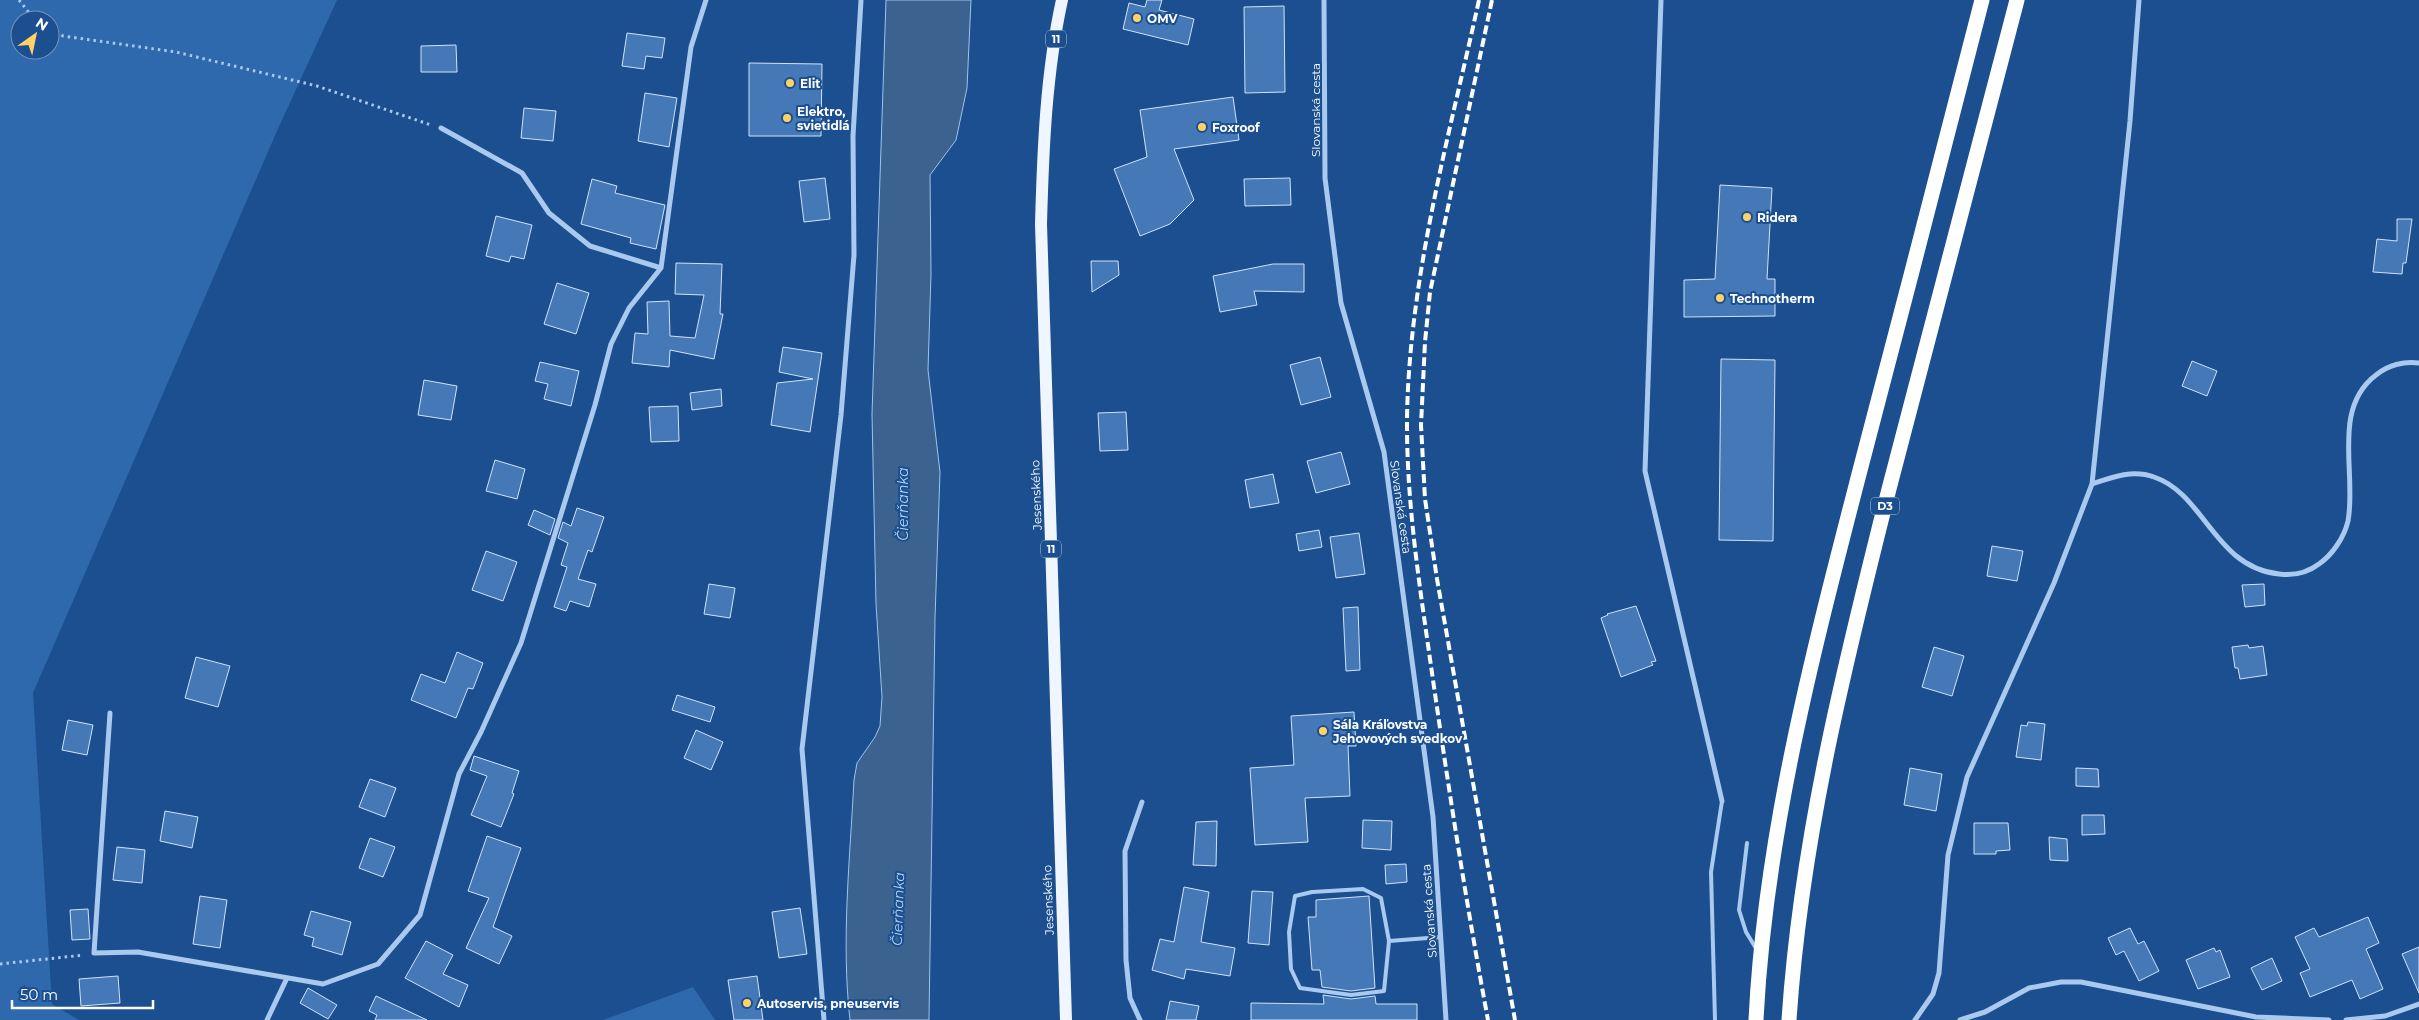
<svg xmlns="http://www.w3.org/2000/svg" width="2419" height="1020" viewBox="0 0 2419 1020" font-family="Montserrat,sans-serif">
	<rect width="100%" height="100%" fill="#1b4f8f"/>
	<!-- green -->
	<path fill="#2e69ad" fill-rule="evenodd" d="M0 0H337L277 131 33 693 52 1004 79 1020H0ZM20 20H50V50H20Z
		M693 987 715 1020H603Z"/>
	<!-- water -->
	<path fill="#3c6290" stroke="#9cc4f0" d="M886 0H971L967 88 956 140 930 175 931 274 928 370 940 472 935 618 929 1020H850C841 941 850 859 854 780L857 763 875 737 880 726 882 697 876 604 872 414Z"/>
	<!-- building -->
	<path fill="#4478b7" stroke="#cfe3fa" d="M1147 0H1162L1159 10 1194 19 1188 45 1123 29 1129 3 1145 7Z
		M1284 6 1285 92 1245 93 1244 7Z
		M627 33 665 38 662 58 646 56 644 69 622 66Z
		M456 45 457 72H421V46Z
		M749 63 822 64 821 136H749Z
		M645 93 677 98 669 147 638 141Z
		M1233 97 1239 140 1174 149 1194 200 1170 224 1140 236 1114 169 1147 157 1140 110Z
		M524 108 556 111 553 141 521 138Z
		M825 178 830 219 804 222 799 181Z
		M1290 178 1291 205 1245 206 1244 179Z
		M592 179 617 186 615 193 665 205 656 249 630 243 631 238 581 224Z
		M1720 185 1772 188 1767 279H1775V316L1684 317V280L1715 279Z
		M496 216 532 225 524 259 511 256 509 262 486 256Z
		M2397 219H2412L2406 263H2403L2402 274 2373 272 2377 239 2397 241Z
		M1091 261H1118L1119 275 1092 292Z
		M676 263 722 264 720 314H723L714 359 670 350 669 367 632 363 635 333 648 334 647 302 669 301 670 336 695 338 704 295 675 294Z
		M1273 264H1304V292L1254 291 1257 305 1220 312 1213 276Z
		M557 283 589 293 576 334 544 324Z
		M783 347 822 353 810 432 771 425 777 383 813 379 779 372Z
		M1320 357 1331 397 1301 405 1290 365Z
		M1721 359 1775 360 1773 541 1719 540Z
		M2192 361 2217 371 2207 396 2182 386Z
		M540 362 579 371 571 406 544 399 548 384 535 381Z
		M424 380 457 386 451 420 418 415Z
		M721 389 722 406 692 410 690 393Z
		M678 406 679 441 651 442 649 407Z
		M1126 412 1128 450 1100 451 1098 413Z
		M1341 452 1350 484 1316 493 1307 461Z
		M495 460 525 469 517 499 486 491Z
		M1273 474 1279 503 1250 508 1245 480Z
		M577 508 604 517 592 552 588 550 578 579 596 584 589 607 570 601 566 611 554 607 567 567 561 565 568 543 558 538 563 522 571 526Z
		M534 510 555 519 550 535 528 525Z
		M1319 530 1322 547 1299 551 1296 534Z
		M1359 533 1365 574 1336 578 1330 537Z
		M1992 546 2023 551 2017 581 1987 576Z
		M486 551 517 562 503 601 472 590Z
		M709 584 735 588 730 618 704 614Z
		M2264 584 2265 605 2245 607 2242 585Z
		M1636 606 1656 661 1651 662 1653 665 1621 677 1601 618 1608 615 1607 614Z
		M1358 607 1360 670 1346 671 1343 608Z
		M2248 645 2249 648 2263 646 2267 675 2240 679 2238 668H2235L2232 647Z
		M1934 647 1964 656 1952 696 1922 687Z
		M457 652 483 663 473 689 468 688 456 718 411 700 421 674 445 683Z
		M196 657 230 666 218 707 185 698Z
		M677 695 715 707 710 722 672 710Z
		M1354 712 1356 746H1348L1350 796 1305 798 1308 842 1255 845 1250 768 1294 765 1291 716Z
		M68 720 93 725 87 755 62 750Z
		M2028 722 2045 724 2041 760 2016 757 2021 725 2027 726Z
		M696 730 723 742 711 770 684 758Z
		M474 756 519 771 512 793 514 794 501 827 471 815 487 776 470 770Z
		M1910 768 1942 774 1936 811 1904 805Z
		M2076 768 2098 769 2099 787 2076 786Z
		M370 779 396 788 385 817 359 807Z
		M165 811 198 817 192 848 160 841Z
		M2082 815H2104L2105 834 2082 835Z
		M1363 820 1392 821 1391 850 1362 848Z
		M1217 821 1216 866 1193 865 1196 822Z
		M1974 823H2008L2010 850 1996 851V854H1974Z
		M487 836 521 848 493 927 512 936 499 964 466 948 489 898 468 891Z
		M2049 837 2067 839 2068 861 2050 860Z
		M370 838 395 847 383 877 359 868Z
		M117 847 145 850 142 883 113 880Z
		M1406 864 1407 882 1386 884 1385 865Z
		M1184 887 1209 892 1201 942 1235 948 1230 976 1186 969 1184 979 1152 970 1160 939 1174 942Z
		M1252 891 1273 892 1269 945 1248 943Z
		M200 896 227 900 220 948 193 944Z
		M1369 896 1375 988 1351 991 1322 987 1320 970H1312L1308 917H1316V900Z
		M800 908 807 954 779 958 772 912Z
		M88 909 90 939 72 940 70 910Z
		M311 911 351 922 342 955 312 946 314 938 304 935Z
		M2368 917 2379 943 2366 949 2383 989 2360 999 2352 980 2310 997 2300 973 2310 969 2295 937 2314 928 2319 937Z
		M2130 928 2138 944 2144 941 2159 971 2139 981 2124 951 2116 955 2108 938Z
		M426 941 453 955 443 974 468 985 459 1007 405 978Z
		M2419 947V993L2402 954Z
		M2214 948 2216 952 2220 950 2230 977 2198 989 2186 960Z
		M2272 958 2282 981 2262 990 2251 968Z
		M118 976 120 1003 81 1006 79 979Z
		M757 976 763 1020H734L728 980Z
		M308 988 337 1005 328 1019 300 1003Z
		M1323 995 1351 999 1375 996 1376 1004H1417V1020H1251V1003L1324 1004Z
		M376 996 427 1020H375L377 1015 369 1011Z
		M1170 1001 1199 1006 1196 1020H1166Z"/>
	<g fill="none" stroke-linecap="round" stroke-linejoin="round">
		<!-- path -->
		<path stroke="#a9c9ee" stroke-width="3" stroke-dasharray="2.5 4" stroke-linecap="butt" d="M19 0 35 20
			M50 29 63 36 176 52 317 86 431 125
			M0 964 84 955"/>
		<!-- lane -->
		<path stroke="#a9c9ee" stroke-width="4" d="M1747 843 1739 910 1746 932 1757 950
			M1389 941 1381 898 1363 889 1312 892 1295 896 1289 932 1291 969 1300 988 1351 995 1384 991 1389 941 1441 937
			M1715 1020 1711 872 1722 801"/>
		<!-- street -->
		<path stroke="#a9c9ee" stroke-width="5" d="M1324 0 1325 178 1341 303 1384 452 1433 817 1446 1020
			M1661 0 1645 471 1722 801
			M441 128 522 173 549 213 590 246 661 268
			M2092 484C2112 477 2133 469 2154 477 2205 494 2214 567 2279 574 2294 576 2307 573 2319 564 2332 555 2344 538 2348 521 2357 474 2331 409 2376 375 2388 365 2404 361 2419 363
			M110 713 94 953 138 952 323 984 378 964 420 915 459 774 481 732 521 643 595 405 611 344 629 308 661 268 691 47 706 0
			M267 1020 287 978
			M824 1020 802 749 841 415 854 255 853 136 861 0
			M1140 1020 1130 998 1126 960 1125 851 1142 802
			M1915 1020 1933 994 1939 973 1948 855 1967 777 2054 583 2092 484 2130 121 2139 0
			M1960 1020 1985 1012 2029 988 2061 982H2081L2256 1017 2329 1020
			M2346 1020 2385 1016 2419 1004"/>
		<!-- primary -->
		<path stroke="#f0f6ff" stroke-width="12" d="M1062 0C1046 73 1043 150 1041 224L1066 1020"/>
		<!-- highway -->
		<path stroke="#fff" stroke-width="15" d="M1756 1020C1765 836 1812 656 1858 478 1900 319 1941 159 1982 0
			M1789 1020C1801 839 1845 663 1889 489 1931 326 1974 163 2017 0"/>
		<!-- rail -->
		<path stroke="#fff" stroke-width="4" stroke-dasharray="9 4" stroke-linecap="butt" d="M1479 0C1451 128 1415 256 1408 388 1403 481 1418 574 1431 666 1448 785 1466 902 1488 1020
			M1492 0 1430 292 1425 342 1421 425 1425 499 1437 579 1515 1020"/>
	</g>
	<!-- markers -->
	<g fill="#ffd166" stroke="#1b4f8f" stroke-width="2">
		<circle cx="1137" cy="18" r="5"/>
		<circle cx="790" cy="83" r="5"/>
		<circle cx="787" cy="118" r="5"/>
		<circle cx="1202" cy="127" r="5"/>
		<circle cx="1747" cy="217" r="5"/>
		<circle cx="1720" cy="298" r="5"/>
		<circle cx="1323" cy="731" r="5"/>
		<circle cx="747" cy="1003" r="5"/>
	</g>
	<g text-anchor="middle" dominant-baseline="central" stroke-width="4" stroke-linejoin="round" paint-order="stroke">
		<!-- shield labels -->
		<g fill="#1b4f8f" stroke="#bbcadd" stroke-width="1">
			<rect x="1046" y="30.5" width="20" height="17" rx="4"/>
			<rect x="1871" y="497.5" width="28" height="17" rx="4"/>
			<rect x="1041" y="540.5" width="20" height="17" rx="4"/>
		</g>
		<g font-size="11" font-weight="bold" fill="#fff">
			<text x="1056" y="39">11</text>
			<text x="1885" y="506">D3</text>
			<text x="1051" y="549">11</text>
		</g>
		<!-- poi labels -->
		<g font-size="12" font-weight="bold" fill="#fff" stroke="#1b4f8f" text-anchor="start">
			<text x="1147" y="18">OMV</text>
			<text x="800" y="83">Elit</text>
			<text x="797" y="111">Elektro,<tspan x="797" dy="14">svietidlá</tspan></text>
			<text x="1212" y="127">Foxroof</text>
			<text x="1757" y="217">Ridera</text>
			<text x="1730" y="298">Technotherm</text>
			<text x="1333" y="724">Sála Kráľovstva<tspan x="1333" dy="14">Jehovových svedkov</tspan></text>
			<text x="757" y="1003">Autoservis, pneuservis</text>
		</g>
		<!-- street labels -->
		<g font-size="12" fill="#fff" stroke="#1b4f8f">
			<text transform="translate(1315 110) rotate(-90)">Slovanská cesta</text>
			<text transform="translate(1036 495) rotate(-92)">Jesenského</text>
			<text transform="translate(1401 507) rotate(82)">Slovanská cesta</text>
			<text transform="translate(1048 900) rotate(-92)">Jesenského</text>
			<text transform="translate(1429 911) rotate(-94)">Slovanská cesta</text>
		</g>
		<!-- water labels -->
		<g font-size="14" font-style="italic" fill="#b5d3f5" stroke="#1b4f8f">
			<text transform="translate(903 504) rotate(-90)">Čierňanka</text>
			<text transform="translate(898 909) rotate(-88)">Čierňanka</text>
		</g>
	</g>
	<!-- north arrow -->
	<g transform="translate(35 35) rotate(33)"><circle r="24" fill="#1b4f8f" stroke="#7695bc"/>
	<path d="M0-4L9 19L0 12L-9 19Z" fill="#ffd166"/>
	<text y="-8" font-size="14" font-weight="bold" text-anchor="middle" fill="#ffffff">N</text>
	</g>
	<!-- scale -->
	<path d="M12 1000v8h141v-8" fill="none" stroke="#ffffff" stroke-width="2.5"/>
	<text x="20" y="1000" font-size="15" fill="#ffffff" stroke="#1b4f8f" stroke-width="4" paint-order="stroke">50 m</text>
</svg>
